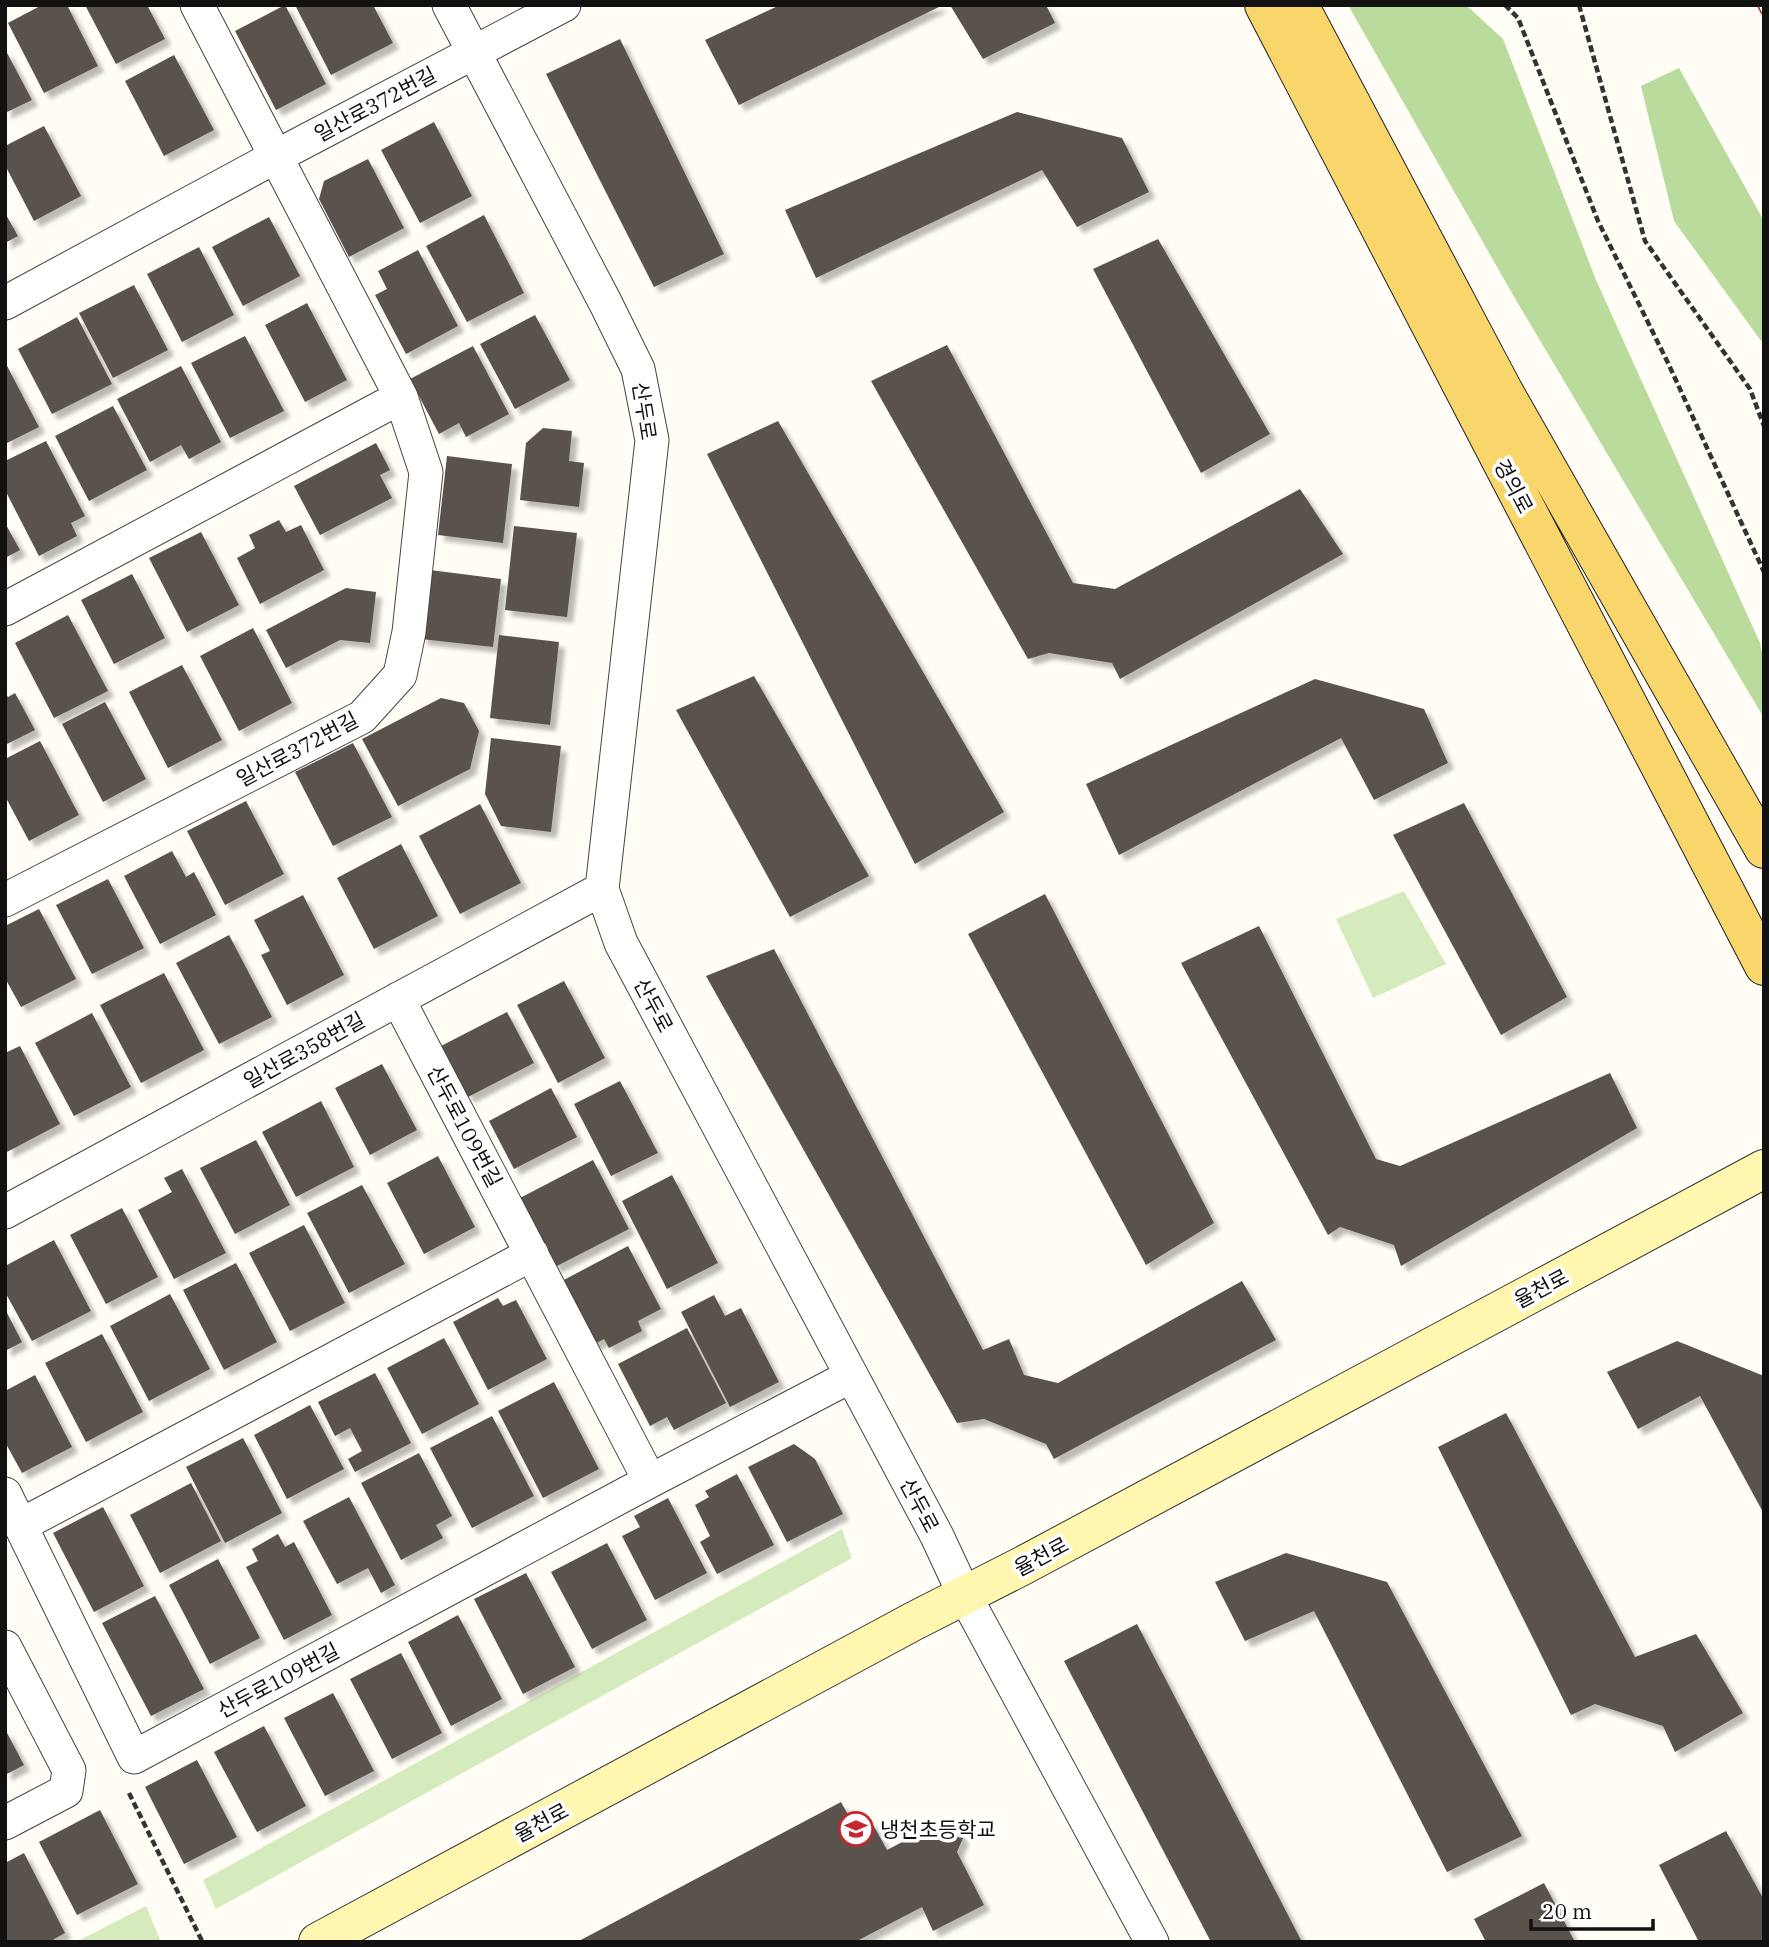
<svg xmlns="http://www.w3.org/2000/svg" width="1769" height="1947" viewBox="0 0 1769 1947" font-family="'IBM Plex Serif','Noto Sans KR',serif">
	<defs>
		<filter id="shadow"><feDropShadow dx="6" dy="6" stdDeviation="2" flood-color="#0004"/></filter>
	</defs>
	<rect width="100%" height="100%" fill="#fffdf5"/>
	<!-- green -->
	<path fill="#d5ebbd" d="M1404 891 1446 964 1373 998 1336 919Z
		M842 1529 852 1558 216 1909 203 1880Z
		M146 1906 161 1942H76Z"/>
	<!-- forest -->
	<path fill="#b9dc9c" d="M1348 5H1466L1503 39 1596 280 1760 643 1764 663V718L1513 295Z
		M1679 68 1764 221V345L1674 221 1641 86Z"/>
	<!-- building -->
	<path fill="#5a524d" filter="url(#shadow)" d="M42 5H67L98 66 44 93 8 23Z
		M85 5H147L165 39 116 64Z
		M285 5 326 84 276 110 235 31Z
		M295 5H373L393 43 331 75Z
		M780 5H943L739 105 705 40Z
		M950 5H1046L1055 23 983 59Z
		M620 39 724 254 654 287 546 74Z
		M5 49 32 100 5 113Z
		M174 55 214 130 164 156 125 81Z
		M1017 112 1122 138 1149 192 1077 227 1042 170 816 278 785 210Z
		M434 122 472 196 420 223 381 150Z
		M44 126 81 196 34 221 5 165V146Z
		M368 159 404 228 349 257 319 199 324 181Z
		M5 213 18 236 5 243Z
		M484 215 524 293 467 322 426 246Z
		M269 217 300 276 243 306 212 247Z
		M1158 239 1270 434 1201 473 1093 269Z
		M199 247 234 315 182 342 147 274Z
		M418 250 458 326 406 354 375 295 387 289 378 271Z
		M134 285 168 350 113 378 79 313Z
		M307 303 347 380 305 402 265 325Z
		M535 315 570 380 515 409 480 344Z
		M77 317 112 384 52 414 18 349Z
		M245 336 284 411 230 438 191 363Z
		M947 345 1073 583 1115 589 1300 489 1343 554 1120 679 1112 663 1049 653 1028 659 871 381Z
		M473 346 509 414 466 437 459 423 439 434 410 379Z
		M5 362 39 427 5 444Z
		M181 366 221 442 189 459 181 445 150 462 117 399Z
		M113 406 147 470 89 501 55 436Z
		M778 421 1004 812 915 864 707 454Z
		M543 428 572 431 569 461 584 463 579 507 520 500 526 443Z
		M46 441 85 516 71 523 77 536 39 556 5 490V461Z
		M376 443 390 470 380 475 392 498 320 535 294 486Z
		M447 456 512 464 503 543 438 535Z
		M279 520 286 532 301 525 324 570 260 604 237 558 255 548 249 535Z
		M5 523 20 550 5 558Z
		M514 526 577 533 567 617 505 610Z
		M201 532 239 605 187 632 149 558Z
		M430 570 501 579 493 647 421 639Z
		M132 574 165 638 114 664 81 600Z
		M346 588 376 592 370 643 340 640 286 668 266 630Z
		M68 615 108 691 54 718 15 643Z
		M253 628 292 703 239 731 200 656Z
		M499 635 559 642 550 725 490 718Z
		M182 665 222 740 168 768 129 692Z
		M754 676 869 876 790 917 676 710Z
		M1315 679 1424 709 1448 763 1374 800 1341 738 1119 855 1086 784Z
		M5 693 8 697 15 693 35 730 5 745Z
		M441 698 464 703 479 731 470 769 398 806 362 739Z
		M105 702 146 779 103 802 62 724Z
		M491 738 561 746 551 832 501 826 485 794Z
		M40 741 79 815 29 841 5 796V759Z
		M353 743 392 817 333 846 295 772Z
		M246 801 284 874 225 905 187 831Z
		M1464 803 1567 997 1501 1035 1393 835Z
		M480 804 521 883 460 914 419 836Z
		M401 844 438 916 374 949 337 878Z
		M172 851 186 877 194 872 216 915 160 944 124 876Z
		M108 879 144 948 92 974 56 905Z
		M1045 894 1214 1223 1146 1265 968 934Z
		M303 895 344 975 287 1005 261 955 270 951 254 920Z
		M39 909 76 979 21 1007 5 978V926Z
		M1259 926 1376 1159 1400 1166 1610 1073 1637 1128 1401 1266 1394 1245 1340 1227 1328 1235 1181 963Z
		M229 935 272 1017 219 1044 176 963Z
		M774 949 983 1350 1009 1339 1024 1375 1058 1383 1242 1281 1276 1340 1054 1459 1046 1444 984 1419 957 1423 706 976Z
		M164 973 204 1050 141 1083 100 1005Z
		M564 981 605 1058 558 1083 517 1005Z
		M507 1012 534 1063 468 1097 441 1046Z
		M92 1013 131 1087 74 1116 35 1043Z
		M20 1046 60 1124 7 1152 5 1053Z
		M382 1064 417 1130 370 1155 335 1088Z
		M620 1081 658 1153 611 1176 574 1104Z
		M551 1088 577 1137 514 1169 489 1121Z
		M321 1101 354 1167 296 1197 262 1132Z
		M256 1140 290 1205 235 1234 200 1168Z
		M438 1156 475 1227 424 1254 387 1183Z
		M593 1160 629 1229 555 1267 520 1198Z
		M182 1169 226 1253 174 1279 138 1210 172 1192 164 1178Z
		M672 1175 718 1263 667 1289 622 1201Z
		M362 1185 405 1264 349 1293 307 1213Z
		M122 1208 158 1277 106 1304 70 1235Z
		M304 1225 345 1303 290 1331 249 1253Z
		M54 1240 91 1311 32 1341 5 1292V1266Z
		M628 1246 661 1309 638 1321 642 1331 609 1348 604 1339 593 1345 560 1282Z
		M236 1263 277 1342 224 1370 183 1290Z
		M170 1294 210 1369 149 1401 110 1326Z
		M714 1295 725 1316 741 1308 779 1382 730 1407 681 1312Z
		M498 1298 503 1306 516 1300 547 1359 488 1390 453 1322Z
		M5 1309 22 1342 5 1351Z
		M687 1328 726 1403 674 1430 667 1417 650 1426 618 1364Z
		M102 1334 143 1412 86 1442 45 1363Z
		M444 1338 479 1404 422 1434 387 1368Z
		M1677 1341 1764 1376V1514L1700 1396 1638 1429 1607 1372Z
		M375 1373 411 1443 355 1472 348 1459 362 1451 350 1428 335 1436 318 1402Z
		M35 1375 72 1447 22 1473 5 1442V1391Z
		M554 1382 599 1469 543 1498 498 1411Z
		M310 1405 344 1469 287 1499 254 1435Z
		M1506 1413 1635 1657 1696 1634 1743 1713 1675 1752 1663 1726 1595 1704 1571 1715 1438 1447Z
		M492 1416 534 1496 472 1528 430 1448Z
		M243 1438 282 1513 225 1543 186 1467Z
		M794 1444 815 1459 843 1514 787 1542 748 1467Z
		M419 1453 452 1516 436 1525 443 1538 401 1560 361 1483Z
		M737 1474 774 1545 717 1574 700 1542 710 1536 695 1505 709 1497 705 1491Z
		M191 1483 221 1541 160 1573 130 1515Z
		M349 1497 395 1585 381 1593 368 1568 337 1584 303 1521Z
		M668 1498 707 1573 655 1600 622 1536 640 1527 634 1516Z
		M103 1507 144 1586 94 1612 53 1533Z
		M278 1534 285 1547 294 1542 332 1615 284 1640 246 1567 258 1561 252 1549Z
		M607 1543 647 1620 592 1649 551 1572Z
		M1286 1553 1387 1582 1522 1836 1447 1872 1314 1611 1245 1641 1215 1582Z
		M218 1559 260 1638 210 1664 169 1585Z
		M526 1573 575 1667 523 1694 474 1599Z
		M155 1596 204 1689 151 1716 102 1623Z
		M458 1615 502 1699 451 1726 408 1642Z
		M1137 1624 1302 1942H1211L1064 1661Z
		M401 1653 442 1733 392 1759 350 1679Z
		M333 1693 374 1771 325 1796 284 1718Z
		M264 1726 306 1806 257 1832 214 1752Z
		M5 1729 24 1765 5 1775Z
		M197 1760 237 1837 184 1864 145 1787Z
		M841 1802 856 1829 871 1821 887 1850 940 1822 954 1825 963 1838 957 1852 984 1905 933 1931 922 1907 855 1942H577Z
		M100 1810 138 1884 77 1915 39 1842Z
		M1726 1831 1764 1900V1942H1699L1659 1865Z
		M24 1853 65 1933 49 1942H5V1863Z
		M1544 1883 1575 1942H1486L1474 1919Z"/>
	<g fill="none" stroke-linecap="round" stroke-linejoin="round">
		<!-- street casing -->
		<g stroke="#444" stroke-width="35">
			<path id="street" d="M449 5 605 302 638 369 652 440 602 889 621 943 937 1536 965 1596 1152 1942
				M5 303 275 157 564 5
				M5 609 401 397
				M5 900 362 717 400 675 409 632 426 472 401 397 197 5
				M398 999 650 1481
				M5 1212 602 889
				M5 1494 134 1757 650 1481 851 1376
				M21 1525 532 1254
				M5 1647 69 1770 66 1791 5 1823"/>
		</g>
		<!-- secondary casing -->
		<g stroke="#333" stroke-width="40">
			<path id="secondary" d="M318 1942 914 1621 1022 1566 1764 1169"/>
		</g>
		<!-- primary casing -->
		<g stroke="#222" stroke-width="40">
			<path id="primary" d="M1264 5 1764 966
				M1299 5 1504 392 1764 849"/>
		</g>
		<!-- path -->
		<path stroke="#333" stroke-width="4.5" stroke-dasharray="7 3.5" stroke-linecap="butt" d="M1505 5 1518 18 1598 221 1668 363 1764 572
			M1579 5 1645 241 1750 389 1764 426
			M129 1793 202 1941"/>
		<!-- street -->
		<use href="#street" stroke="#fff" stroke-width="33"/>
		<!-- secondary -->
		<use href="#secondary" stroke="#fff6b0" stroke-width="38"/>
		<!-- primary -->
		<use href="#primary" stroke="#f9d66b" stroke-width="38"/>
		<!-- rail casing -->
		<g stroke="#c4262e" stroke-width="8">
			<path id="rail" d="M1761 5 1764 11"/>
		</g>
		<!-- rail -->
		<use href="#rail" stroke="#fff" stroke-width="5" stroke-dasharray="16" stroke-linecap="butt"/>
	</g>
	<!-- icons -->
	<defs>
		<g id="school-ring" transform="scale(1.75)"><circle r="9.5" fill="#fff" stroke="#c4262e" stroke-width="1.5"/><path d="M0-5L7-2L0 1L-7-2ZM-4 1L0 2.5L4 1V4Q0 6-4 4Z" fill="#c4262e"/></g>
	</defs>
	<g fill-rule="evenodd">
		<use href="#school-ring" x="856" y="1829"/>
	</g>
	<g text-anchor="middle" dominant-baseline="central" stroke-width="7" stroke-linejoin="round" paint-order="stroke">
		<!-- street labels -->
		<g font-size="21" fill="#111" stroke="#fff">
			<text transform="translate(375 104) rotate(-28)">일산로372번길</text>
			<text transform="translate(645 411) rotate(81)">산두로</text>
			<text transform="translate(1514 486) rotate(62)">경의로</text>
			<text transform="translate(297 749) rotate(-28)">일산로372번길</text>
			<text transform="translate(654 1005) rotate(62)">산두로</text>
			<text transform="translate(304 1050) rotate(-29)">일산로358번길</text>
			<text transform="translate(465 1126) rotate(62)">산두로109번길</text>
			<text transform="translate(1541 1288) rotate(-28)">율천로</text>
			<text transform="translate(920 1505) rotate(62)">산두로</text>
			<text transform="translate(1041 1556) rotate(-28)">율천로</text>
			<text transform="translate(278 1680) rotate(-28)">산두로109번길</text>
			<text transform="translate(541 1822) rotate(-28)">율천로</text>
		</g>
		<!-- poi labels -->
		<g font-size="21" fill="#111" stroke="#fff" text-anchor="start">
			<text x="880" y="1829">냉천초등학교</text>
		</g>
	</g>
	<!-- border -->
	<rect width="1769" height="1947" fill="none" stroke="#111111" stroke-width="14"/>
	<!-- scale -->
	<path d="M1531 1919v10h122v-10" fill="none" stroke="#111111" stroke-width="3.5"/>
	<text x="1542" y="1919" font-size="21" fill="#111111" stroke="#ffffff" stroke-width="5" paint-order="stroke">20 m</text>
</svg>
